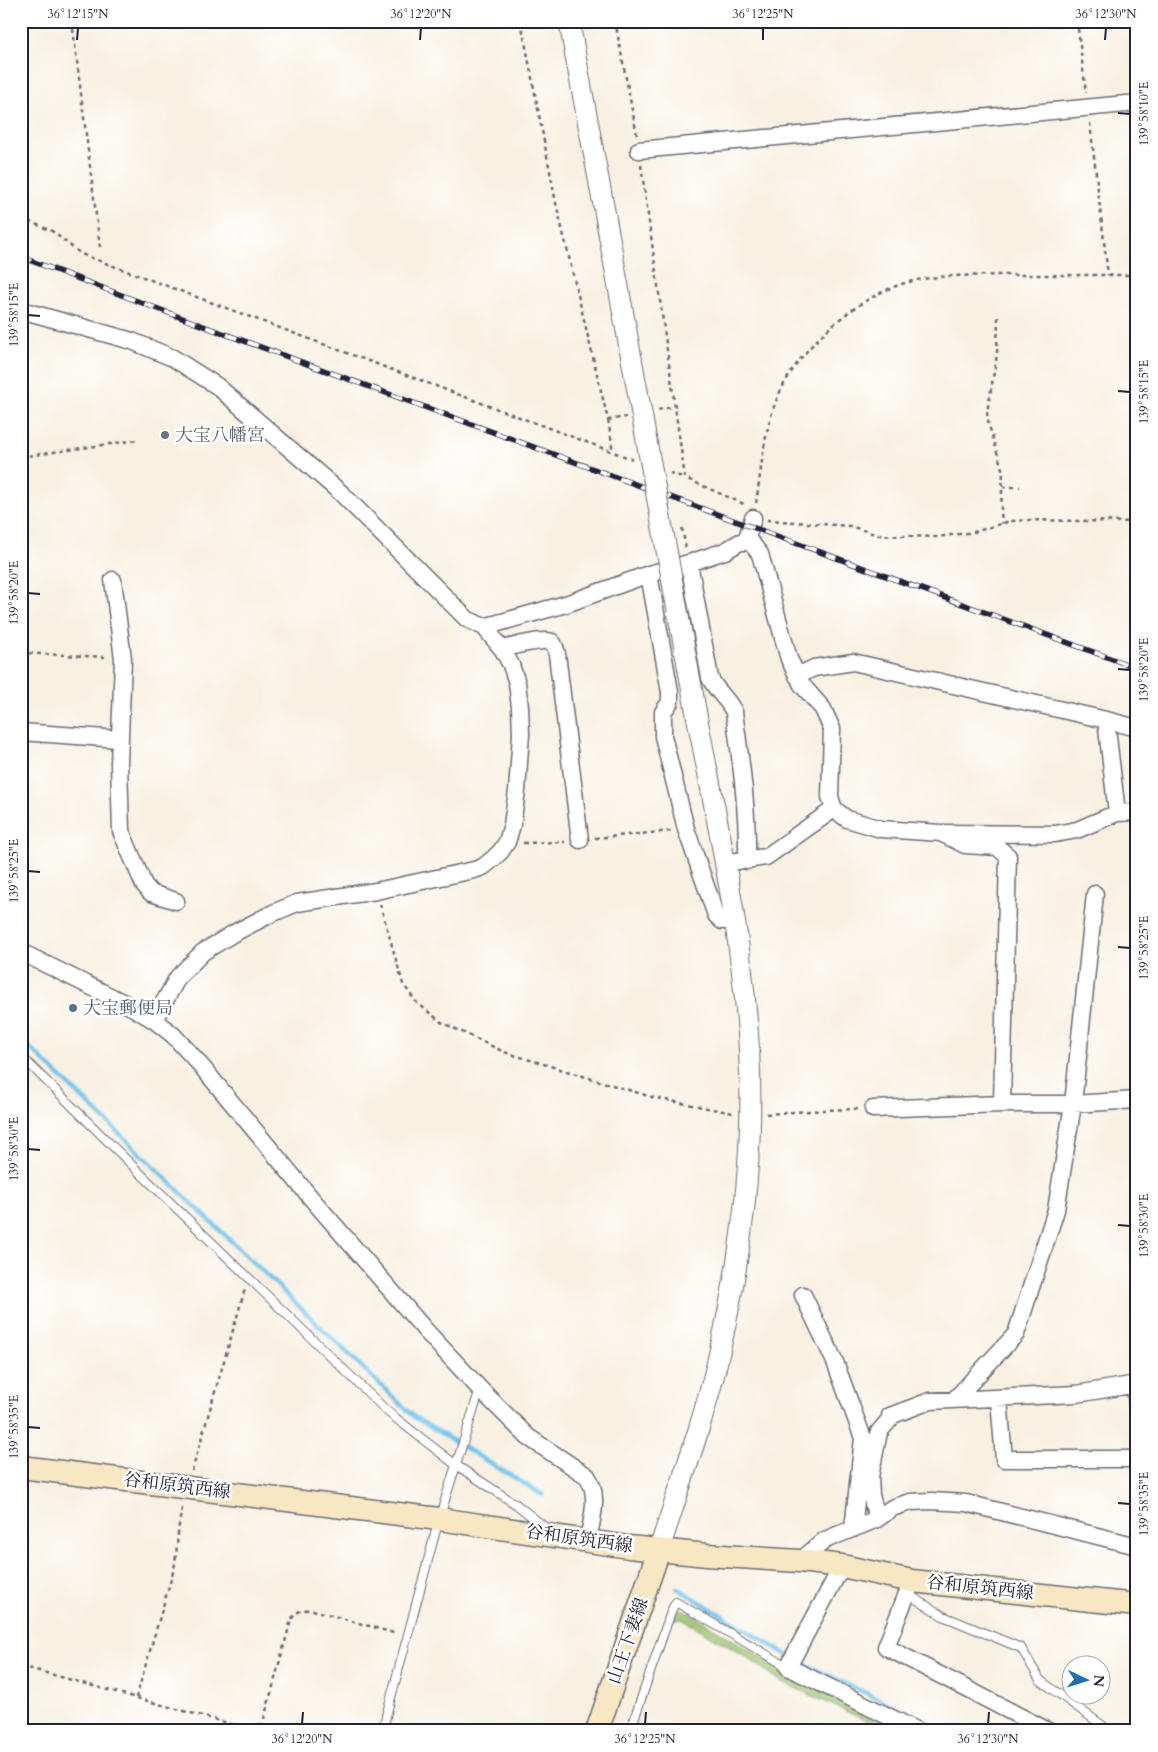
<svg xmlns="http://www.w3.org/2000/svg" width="1158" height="1752" viewBox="0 0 1158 1752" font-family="Cardo,'Noto Serif JP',serif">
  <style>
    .green { fill: #9dc46f; stroke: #607355 }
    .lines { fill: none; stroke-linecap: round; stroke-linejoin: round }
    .stream { stroke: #6fc3eb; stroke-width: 4.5 }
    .service-casing { stroke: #6d6a75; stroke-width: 10 }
    .minor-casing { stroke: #6d6a75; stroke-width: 19 }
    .tertiary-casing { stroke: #6d6a75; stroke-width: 22 }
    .secondary-casing { stroke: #6d6a75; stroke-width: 25 }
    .path { stroke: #6d6a75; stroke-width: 2.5; stroke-dasharray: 4 4; stroke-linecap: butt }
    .service { stroke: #fff; stroke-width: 8 }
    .minor { stroke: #fff; stroke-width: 16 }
    .tertiary { stroke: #fff; stroke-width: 20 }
    .secondary { stroke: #f7e8c3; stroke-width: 22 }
    .rail-casing { stroke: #22223b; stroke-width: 5.5 }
    .rail { stroke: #fff; stroke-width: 4; stroke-dasharray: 11; stroke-linecap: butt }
    .tertiary-bridge-casing { stroke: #6d6a75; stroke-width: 22; stroke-linecap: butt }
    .tertiary-bridge { stroke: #fff; stroke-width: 20 }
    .ticks { fill: none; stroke: #22223b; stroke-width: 2 }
    .worship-dot { fill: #6b7280; stroke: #fff; stroke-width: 2 }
    .service-dot { fill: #5c6f8a; stroke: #fff; stroke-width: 2 }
    .labels { text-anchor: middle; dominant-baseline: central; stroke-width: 5; stroke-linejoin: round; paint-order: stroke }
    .worship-label { font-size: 18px; fill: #5b616d; stroke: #fff; text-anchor: start }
    .service-label { font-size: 18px; fill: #4e5e75; stroke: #fff; text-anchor: start }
    .street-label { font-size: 18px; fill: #22223b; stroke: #fff }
    .neatline { fill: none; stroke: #22223b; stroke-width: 2 }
    .ticks-label { font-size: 12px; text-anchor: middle; fill: #22223b }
  </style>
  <rect width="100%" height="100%" fill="#fff"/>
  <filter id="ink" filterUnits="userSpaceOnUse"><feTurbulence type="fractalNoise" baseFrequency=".02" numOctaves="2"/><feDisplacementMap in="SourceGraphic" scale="10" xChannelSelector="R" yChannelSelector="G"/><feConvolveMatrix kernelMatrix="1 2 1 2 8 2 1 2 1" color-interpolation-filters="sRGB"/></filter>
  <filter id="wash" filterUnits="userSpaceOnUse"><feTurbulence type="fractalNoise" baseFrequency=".0096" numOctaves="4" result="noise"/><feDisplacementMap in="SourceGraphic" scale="20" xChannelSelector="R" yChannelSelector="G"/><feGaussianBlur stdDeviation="1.12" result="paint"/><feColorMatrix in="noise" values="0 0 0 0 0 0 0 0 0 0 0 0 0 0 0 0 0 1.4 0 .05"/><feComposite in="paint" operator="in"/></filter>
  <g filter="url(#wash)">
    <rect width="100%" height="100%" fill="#f8f0e1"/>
    <path class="green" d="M682 1609 787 1672 912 1731H889L782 1682 745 1656 682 1619 674 1620 677 1611Z"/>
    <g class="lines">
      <path class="stream" d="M21 1039 414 1417 543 1495
        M677 1588 789 1656
        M796 1660 946 1731"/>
    </g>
  </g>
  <g filter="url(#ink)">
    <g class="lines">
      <g class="service-casing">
        <path id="service" d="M21 1056 143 1176 389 1413 456 1465 517 1505 546 1528
          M908 1594 943 1616 1021 1648 1040 1680 1110 1731
          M259 1728 261 1731
          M382 1731 439 1519 480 1389
          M630 1731 672 1609 676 1602 788 1667"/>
      </g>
      <g class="minor-casing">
        <path id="minor" d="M639 150 1137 103
          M21 310 132 341 173 358 217 386 341 493 467 619 484 627 503 650 511 665 517 683 520 707 521 734 517 791 512 825 507 842 501 851 494 858 483 867 474 870 376 891 297 903 273 913 234 933 203 952 178 977 154 1020
          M746 542 753 518
          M689 563 710 678C716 691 728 699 734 712 741 762 748 811 747 861
          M649 574 670 692V702L663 712V736L686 829 716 915 722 921H735
          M113 580 123 659 119 763 121 831 144 885 151 893 176 901
          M484 627 566 604 649 574 689 563 725 551 740 542H746L752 544 760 554 789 659 802 685 823 709 832 729 830 797 834 809 847 819 881 829 941 833 965 845 997 847 1008 856 1002 1104
          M503 650C511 646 545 638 552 642 555 645 556 650 557 654L580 840
          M797 676 814 668 853 662 1106 720 1117 813 1077 830 1055 834 945 833
          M1106 720 1137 728
          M21 732 119 739
          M1117 813 1137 812
          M737 861 766 857 834 809
          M21 952 132 1007 154 1020 173 1035 197 1061 311 1198 426 1331 480 1389 528 1437 587 1476C600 1494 592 1519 588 1540
          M873 1109 1002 1104H1073L1137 1100
          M803 1295 835 1362 863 1438 853 1529
          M1135 1384 1137 1406
          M955 1399 1016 1334 1056 1210 1073 1104 1095 894
          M999 1399 1004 1459H1137
          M877 1519 871 1495 870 1477 879 1432 890 1419V1416L930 1401 1076 1394 1137 1384
          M800 1561 825 1540 877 1519 892 1508 910 1502 931 1501 966 1503 1137 1546
          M842 1566 788 1667 918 1731
          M912 1581 886 1647 1048 1731"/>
      </g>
      <g class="tertiary-casing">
        <path id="tertiary" d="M569 21 606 219
          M659 1550C679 1488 702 1426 717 1363 741 1261 755 1154 749 1050 743 938 718 827 697 717"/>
      </g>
      <g class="secondary-casing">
        <path id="secondary" d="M21 1467 439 1519 629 1547 707 1555 800 1561 842 1566 912 1581 1137 1605
          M597 1731 659 1550"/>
      </g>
      <path class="path" d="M72 21 100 247
        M521 21 556 203 608 420 626 417
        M615 21 637 135
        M1077 21 1086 93
        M1090 123 1108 275
        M641 165 685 478 746 505
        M21 218 52 231 81 254 632 459
        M998 317 997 355 987 412 988 422 1003 472 1001 510 1002 524
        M658 410 676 406
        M608 420 612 443V451
        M21 457 137 440
        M670 473 685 478
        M1003 487H1020
        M756 503C762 466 764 426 780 392 802 346 851 302 899 285 930 274 967 276 1000 275 1046 275 1091 275 1137 275
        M767 520 850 526 878 535 937 537 974 532 1010 521 1026 520 1137 522
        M682 528 686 549
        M21 653 107 657
        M595 838 672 831
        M523 843 565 842
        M380 904 403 984 416 1002 441 1022 504 1052 655 1098 733 1113
        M766 1114 824 1110 858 1109
        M192 1471 245 1289
        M21 1666 249 1729
        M136 1698 174 1569C178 1547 177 1526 183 1505
        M264 1719 291 1620C296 1611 302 1609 313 1610L397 1634"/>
      <use href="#service" class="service"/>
      <use href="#minor" class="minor"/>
      <use href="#tertiary" class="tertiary"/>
      <use href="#secondary" class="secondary"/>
      <g class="rail-casing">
        <path id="rail" d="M21 257 206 327 1137 668"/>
      </g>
      <use href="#rail" class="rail"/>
      <g class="tertiary-bridge-casing">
        <path id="tertiary-bridge" d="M606 219 697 717"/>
      </g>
      <use href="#tertiary-bridge" class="tertiary-bridge"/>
    </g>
  </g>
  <path class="ticks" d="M77 40 78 28M420 40 421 28M763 40V28M1105 40 1106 28M1118 113 1130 114M28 315 40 316M1118 391 1130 392M28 593 40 594M1118 669 1130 670M28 871 40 872M1118 947 1130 948M28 1149 40 1150M1118 1225 1130 1226M28 1427 40 1428M1118 1503 1130 1504M302 1724 303 1712M645 1724 646 1712M988 1724 989 1712"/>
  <circle class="worship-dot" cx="165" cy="435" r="5"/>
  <circle class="service-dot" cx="73" cy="1008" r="5"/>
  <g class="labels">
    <g class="worship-label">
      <text x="175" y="435">大宝八幡宮</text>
    </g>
    <g class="service-label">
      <text x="83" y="1008">大宝郵便局</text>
    </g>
    <g class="street-label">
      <text transform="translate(177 1486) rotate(7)">谷和原筑西線</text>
      <text transform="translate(579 1539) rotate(8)">谷和原筑西線</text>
      <text transform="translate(980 1588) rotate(6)">谷和原筑西線</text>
      <text transform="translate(628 1641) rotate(-71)">山王下妻線</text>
    </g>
  </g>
  <rect width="1158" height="1752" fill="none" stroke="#fff" stroke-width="55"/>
  <g transform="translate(1086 1680) rotate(94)"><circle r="24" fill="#ffffff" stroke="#a7a7b1"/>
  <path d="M0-4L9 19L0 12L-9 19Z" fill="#1f6fb2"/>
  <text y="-8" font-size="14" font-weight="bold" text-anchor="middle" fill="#22223b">N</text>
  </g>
  <rect x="28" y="28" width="1102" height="1696" class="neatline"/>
  <g class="ticks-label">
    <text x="78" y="18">36°12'15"N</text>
    <text x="421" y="18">36°12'20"N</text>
    <text x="763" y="18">36°12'25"N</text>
    <text x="1106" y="18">36°12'30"N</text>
    <text transform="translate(1144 114) rotate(-90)" y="4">139°58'10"E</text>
    <text transform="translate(14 315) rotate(-90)" y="4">139°58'15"E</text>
    <text transform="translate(1144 392) rotate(-90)" y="4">139°58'15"E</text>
    <text transform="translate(14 593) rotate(-90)" y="4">139°58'20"E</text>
    <text transform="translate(1144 670) rotate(-90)" y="4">139°58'20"E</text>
    <text transform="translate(14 871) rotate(-90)" y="4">139°58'25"E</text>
    <text transform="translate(1144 948) rotate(-90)" y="4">139°58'25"E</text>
    <text transform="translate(14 1149) rotate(-90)" y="4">139°58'30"E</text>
    <text transform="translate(1144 1226) rotate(-90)" y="4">139°58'30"E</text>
    <text transform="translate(14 1427) rotate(-90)" y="4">139°58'35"E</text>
    <text transform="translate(1144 1504) rotate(-90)" y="4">139°58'35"E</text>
    <text x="302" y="1743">36°12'20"N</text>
    <text x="645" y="1743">36°12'25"N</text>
    <text x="988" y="1743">36°12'30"N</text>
  </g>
</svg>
